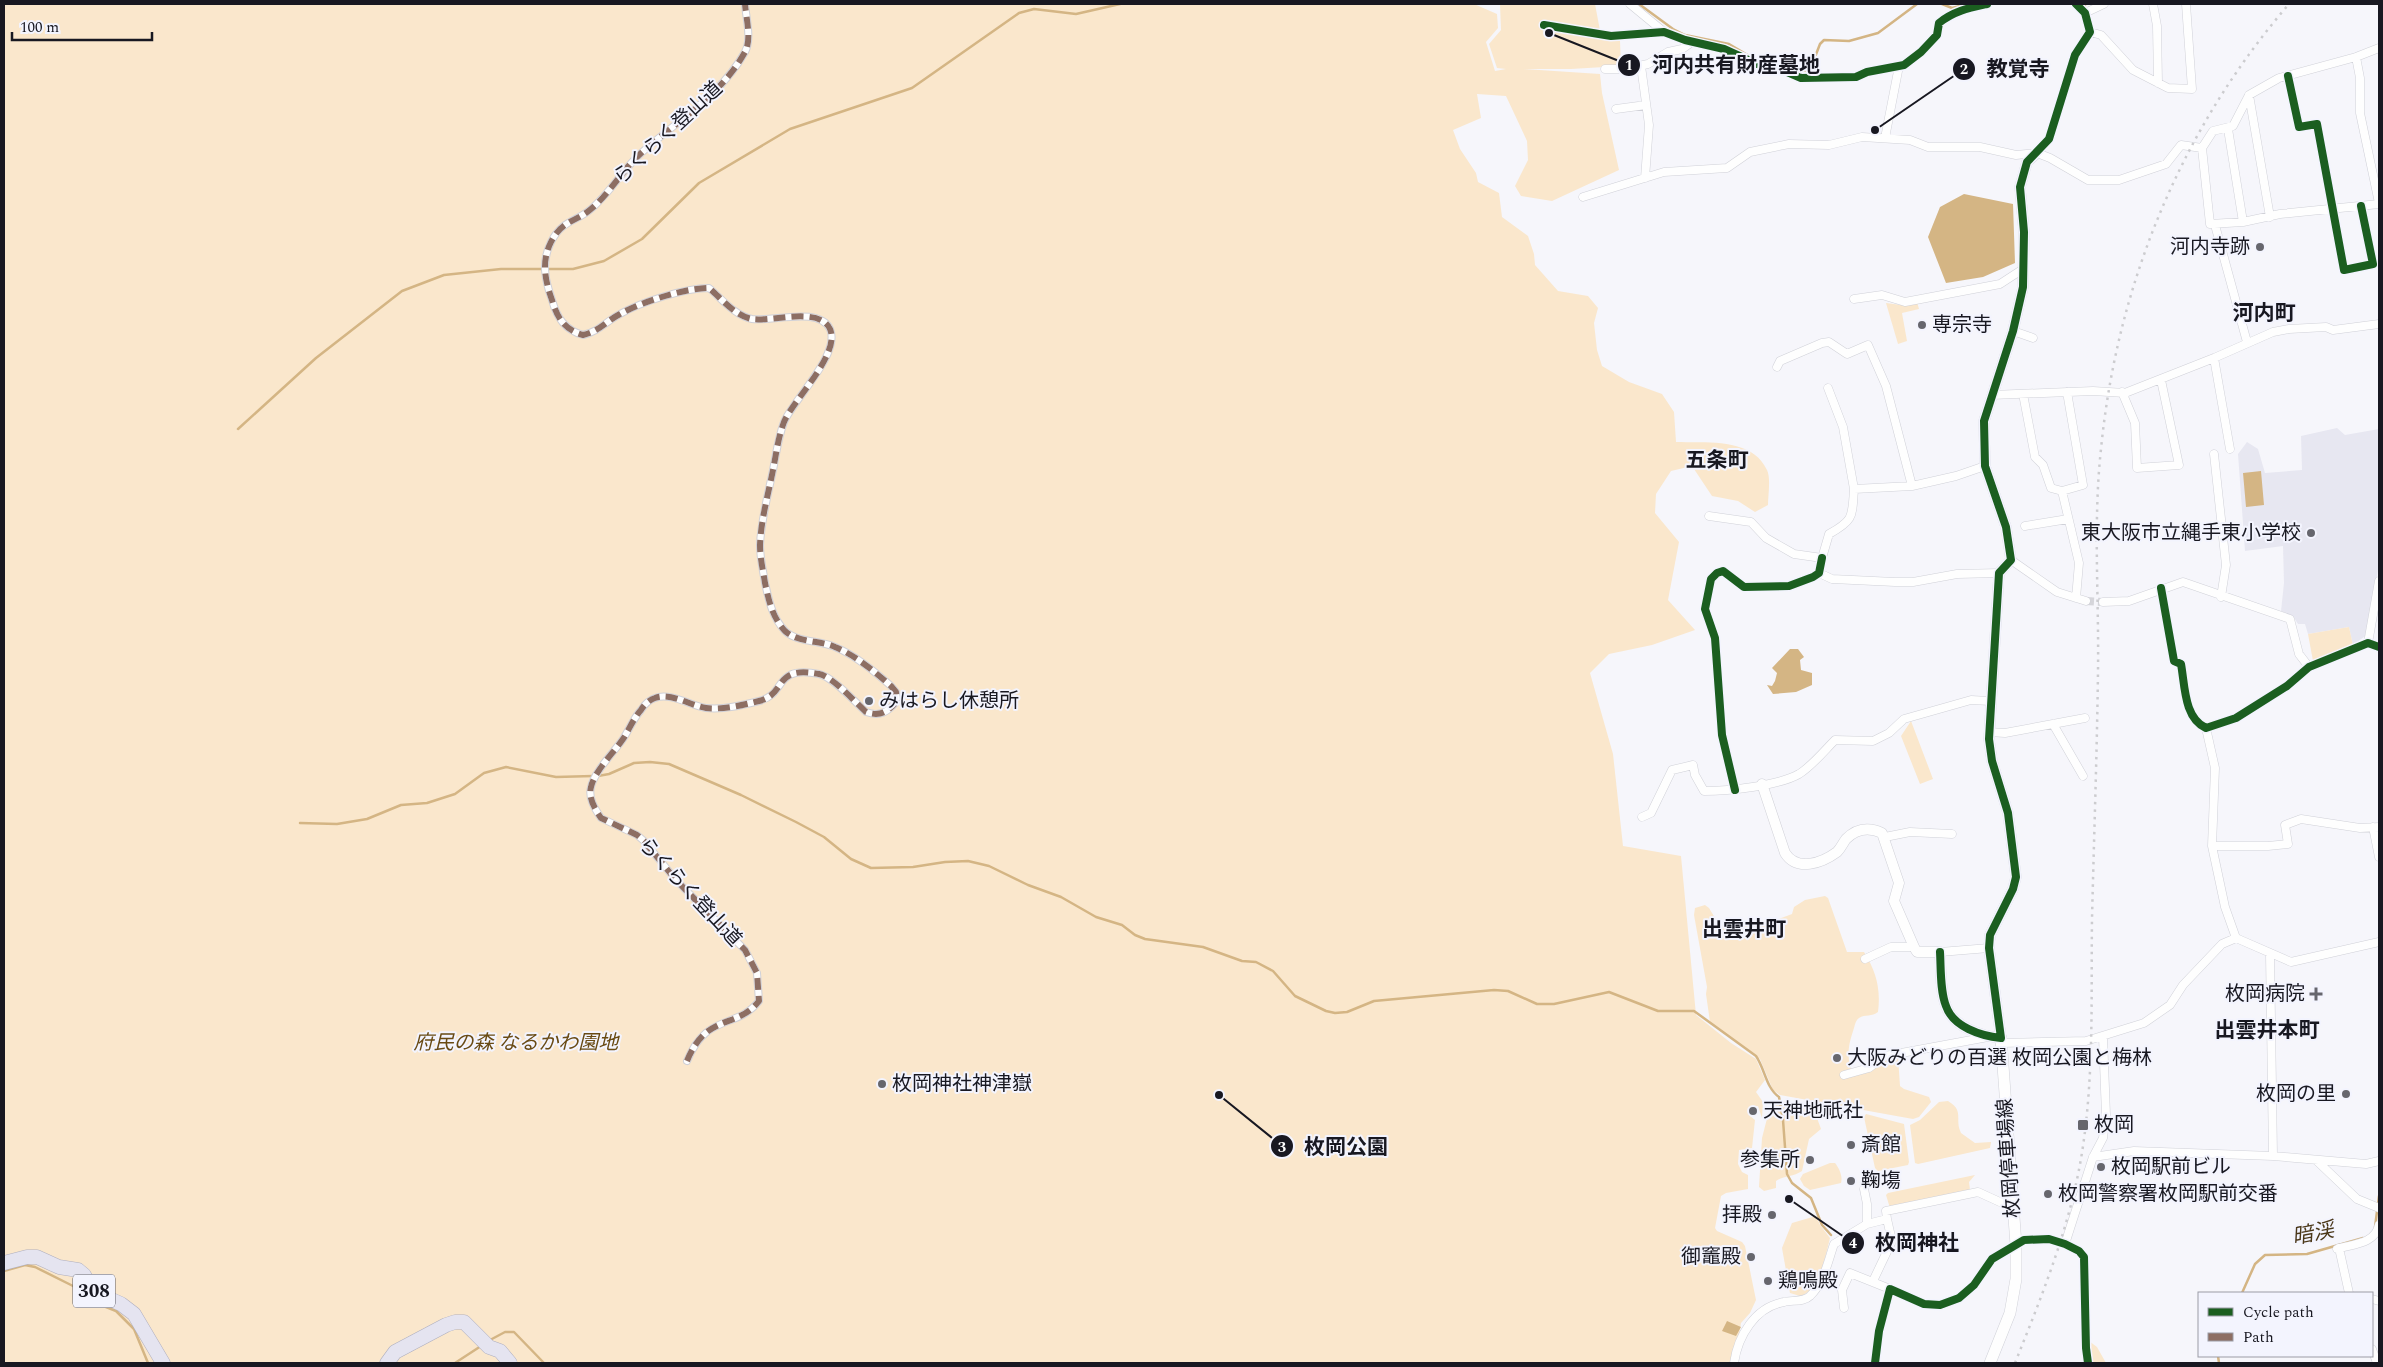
<svg xmlns="http://www.w3.org/2000/svg" width="2383" height="1367" viewBox="0 0 2383 1367" font-family="Spectral,'Noto Sans JP',serif">
  <style>
    .built { fill: #e7e7f1 }
    .green { fill: #fae7cc }
    .water { fill: #d4b584 }
    .lines { fill: none; stroke-linecap: round; stroke-linejoin: round }
    .stream { stroke: #d4b584; stroke-width: 2.5 }
    .minor-tunnel { stroke: #d5d5da; stroke-width: 8; stroke-dasharray: 8 4; stroke-linecap: butt }
    .pedestrian-casing { stroke: #d0d1d8; stroke-width: 8 }
    .minor-casing { stroke: #d0d1d8; stroke-width: 9 }
    .tertiary-casing { stroke: #d0d1d8; stroke-width: 11 }
    .secondary-casing { stroke: #d0d1d8; stroke-width: 12 }
    .trunk-casing { stroke: #aeaebe; stroke-width: 15 }
    .pedestrian { stroke: #fefefe; stroke-width: 6 }
    .minor { stroke: #fefefe; stroke-width: 8 }
    .tertiary { stroke: #fefefe; stroke-width: 10 }
    .secondary { stroke: #fefefe; stroke-width: 11 }
    .trunk { stroke: #e5e4f0; stroke-width: 14 }
    .rail { stroke: #cccccf; stroke-width: 2.5; stroke-dasharray: 2.5 5; stroke-linecap: butt }
    .quiet { stroke: #8d6e63; stroke-width: 6; stroke-dasharray: 12 6; stroke-linecap: butt }
    .cycleway-casing { stroke: #f3f4fe; stroke-width: 11 }
    .cycleway { stroke: #1b5e20; stroke-width: 8 }
    .poi-dot { fill: #66666d; stroke: #f3f4fe; stroke-width: 2 }
    .labels { text-anchor: middle; dominant-baseline: central; stroke-width: 4; stroke-linejoin: round; paint-order: stroke }
    .shield { fill: #f3f4fe; stroke: #5a5a63; stroke-width: 1 }
    .shield-label { font-size: 19px; font-weight: bold; fill: #181821 }
    .street-label { font-size: 20px; fill: #181821; stroke: #f3f4fe }
    .poi-label { font-size: 20px; fill: #181821; stroke: #f3f4fe; text-anchor: start }
    .park-label { font-size: 20px; font-style: italic; fill: #694a13; stroke: #f3f4fe }
    .neighbourhood-label { font-size: 21px; font-weight: bold; fill: #181821; stroke: #f3f4fe }
    .water-label { font-size: 21px; font-style: italic; fill: #4a3718; stroke: #f3f4fe }
    .leader { fill: none; stroke: #181821; stroke-width: 2 }
    .callout-dot { fill: #181821; stroke: #f3f4fe; stroke-width: 2 }
    .mark-label { font-size: 15px; text-anchor: middle; font-weight: bold; fill: #fff }
    .callout-label { font-size: 21px; text-anchor: middle; font-weight: bold; fill: #181821; stroke: #f3f4fe; stroke-width: 4; stroke-linejoin: round; paint-order: stroke }
  </style>
  <rect width="100%" height="100%" fill="#f6f6fb"/>
  <path class="built" d="M2337 428 2345 435 2379 429V563L2368 634 2353 645 2349 627 2308 634 2305 624H2298L2293 616 2281 611 2284 583 2283 546 2245 551 2238 454 2247 442 2258 449 2265 473 2302 470 2301 436Z"/>
  <path class="green" d="M4 4H1474L1497 14 1498 28 1486 42 1495 71 1506 69 1497 68 1489 44 1501 30 1500 4H1595L1601 36 1620 41 1621 66 1571 69H1524L1600 74 1602 93 1619 170 1552 201 1521 196 1515 186 1528 160 1527 141 1506 96 1477 94 1481 118 1453 130 1460 149 1476 173 1478 182 1499 193 1502 217 1528 236 1534 254 1535 265 1558 291 1588 296 1598 308 1594 323 1597 350 1602 366 1629 382 1662 394 1674 412 1676 442C1706 443 1752 437 1767 470 1771 478 1768 495 1768 505L1755 512 1738 501 1712 496 1692 466 1671 471 1656 494 1655 513 1679 542 1668 600 1695 630 1652 645 1609 654 1590 673 1613 754 1623 846 1681 856 1696 1015 1731 1043 1756 1059 1765 1080 1756 1092 1763 1102 1762 1118 1758 1106 1749 1108 1750 1116 1755 1120 1752 1148 1739 1150 1738 1164 1742 1172 1748 1175V1189L1726 1193 1721 1196 1715 1228 1717 1231 1742 1242 1745 1246 1756 1300 1750 1313 1741 1323 1734 1363H4Z
    M1917 302 1919 309 1902 313 1907 341 1898 344 1886 303 1901 305Z
    M2349 627 2353 645 2313 661 2308 634Z
    M1911 721 1933 779 1920 784 1901 736Z
    M1825 896 1828 898 1847 952H1864C1876 971 1881 989 1878 1012 1872 1017 1865 1014 1859 1018 1856 1020 1855 1024 1854 1028 1848 1046 1846 1057 1853 1075L1887 1058 1898 1057 1900 1086 1904 1089 1929 1097 1931 1102 1919 1117 1913 1119 1780 1095 1773 1090 1760 1059 1710 1022 1706 994 1707 987 1694 915 1695 908 1705 905 1709 908 1718 923 1727 926 1755 920 1765 924 1792 914 1794 907 1805 900Z
    M1775 1100 1813 1107 1821 1129 1809 1139 1802 1171C1793 1177 1783 1176 1776 1181V1188L1764 1191 1759 1187 1762 1138 1771 1103Z
    M1948 1101C1965 1111 1954 1119 1961 1133L1975 1143 1991 1142 1990 1148 1918 1164 1915 1163 1910 1125 1920 1120 1939 1102Z
    M1866 1114 1904 1124 1909 1162 1908 1165 1878 1171 1875 1168 1864 1117Z
    M1830 1163H1835C1839 1168 1843 1176 1841 1183L1810 1190 1804 1186 1800 1179 1803 1174Z
    M1975 1175 1969 1182 1970 1190 1890 1208 1886 1195 1888 1193Z
    M1816 1216 1820 1225 1830 1238C1826 1254 1819 1292 1800 1296L1790 1293 1782 1248 1792 1223Z
    M2089 1341 2097 1347 2106 1363H2091Z"/>
  <path class="water" d="M1964 194 2013 204 2015 263 1983 277 1946 283 1928 237 1940 207Z
    M2261 471 2264 505 2246 507 2243 473Z
    M1790 649H1798L1804 657 1800 660 1801 670 1812 673V685L1796 692 1773 694 1767 685 1772 686 1775 681 1777 673 1772 668Z
    M1727 1321 1741 1327 1736 1336 1722 1331Z"/>
  <g class="lines">
    <path class="stream" d="M1639 4 1673 29 1685 35 1729 44 1756 60 1773 61 1782 66
      M1942 4 1952 8 1968 4
      M2083 4 2085 6
      M1789 69 1800 71 1810 70 1820 44 1824 40 1849 41 1878 33 1917 4
      M238 429 316 358 402 291 444 275 501 269H573L604 261 642 239 699 183 790 129 912 88 1019 13 1034 9 1076 14 1120 4
      M598 776 609 774 634 763 650 762 669 764 741 795 796 822 824 837 851 859 871 868 913 867 945 862 968 861 989 866 1028 885 1061 897 1096 917 1122 925 1135 935 1145 939 1203 947 1242 961 1256 962 1273 971 1295 996 1326 1011 1335 1013 1347 1012 1374 1001 1494 990 1508 991 1537 1004H1554L1609 992 1658 1011H1694L1756 1056C1765 1069 1766 1088 1779 1097L1783 1120 1787 1174 1792 1183 1811 1198 1822 1225 1831 1235
      M300 823 337 824 367 819 401 805 427 803 455 794 484 773 506 767 556 777 593 776
      M2375 1227 2379 1196
      M4 1271 25 1265 35 1267 75 1287 96 1303 116 1311 134 1329 148 1363
      M2242 1293 2255 1264 2265 1255 2307 1254 2363 1238
      M490 1340 505 1332H514L544 1363
      M2218 1356 2219 1363
      M455 1363 481 1346"/>
    <path class="minor-tunnel" d="M2086 601 2103 602"/>
    <g class="pedestrian-casing">
      <path id="pedestrian" d="M687 1061C707 1012 736 1030 759 1001L757 973 745 950 676 880 644 841 637 835 601 818C595 809 588 798 591 787 594 772 614 752 623 739 629 730 633 719 641 710 644 705 649 700 655 698 671 692 691 706 706 708 723 710 743 705 759 701 788 694 772 665 819 674 833 677 855 702 866 712 880 717 888 712 897 701L896 692 891 686C875 672 855 655 835 647 820 640 798 643 785 631 772 617 769 601 765 583 763 570 760 558 760 545 761 520 768 495 773 470 776 455 778 438 784 422 793 400 841 354 830 329 819 306 773 322 752 319 735 316 721 298 709 288 685 288 641 302 620 314 605 322 600 331 583 335 565 330 557 318 552 300 545 280 541 262 551 242 562 220 576 222 591 209 609 194 622 171 639 155 676 121 720 97 745 52 752 39 746 18 745 4"/>
    </g>
    <g class="minor-casing">
      <path id="minor" d="M1630 4 1664 32
        M2153 4 2157 26 2158 83
        M2085 13 2104 4
        M1544 25 1611 36 1664 32 1685 40 1724 49 1757 64 1771 65 1801 78 1856 77 1867 72 1904 65 1921 52 1937 35 1939 23C1954 11 1969 8 1987 4
        M2090 32 2101 35 2133 70 2168 88 2192 89 2186 4
        M2356 57 2360 78V113L2379 203
        M1641 66 1649 125 1645 178
        M1605 69H1625L1648 64 1668 52 1682 49 1692 42
        M2288 76 2299 127 2317 124 2344 270 2373 264 2361 206
        M2249 95 2270 217
        M1616 109 1646 105
        M2228 129 2243 222
        M1885 138 1899 66
        M2202 148 2210 224 2243 222 2280 214 2379 204
        M2037 153 2049 139 2075 55 2090 32 2085 13 2076 4
        M1583 197 1664 172 1727 168 1750 152 1789 144 1829 145 1862 137 1910 140 1928 147H1980L2016 155 2037 153 2050 158 2088 180H2119L2166 164 2181 145 2202 148 2213 131 2233 126 2249 95 2279 78 2356 57 2379 48
        M2215 225 2247 342
        M1854 299 1882 295 1905 302 2000 284 2023 269
        M2013 331 2033 338
        M2214 358 2230 449
        M1777 367 1780 361 1822 343 1829 342 1847 354 1868 345 1886 386 1912 486
        M1828 388 1843 427 1854 489
        M2067 392 2083 485 2062 491 2079 563 2076 598
        M2122 392 2135 423 2137 468 2179 465 2161 380
        M2023 394 2035 457 2043 465 2051 488 2062 491
        M1992 395 2093 391 2125 393 2214 358 2273 332 2289 329 2326 327 2333 330 2379 324
        M2214 454 2226 565 2221 597
        M1709 516 1751 522 1766 538 1794 554 1822 558 1829 534C1854 520 1852 517 1854 489L1912 486 1956 476 1985 466
        M2025 526 2068 519
        M2011 560 2057 592 2086 601
        M1819 573 1832 579 1895 582H1913L1957 574 1999 573
        M2161 588 2174 661 2181 664C2185 686 2184 718 2206 728L2236 718 2287 686 2309 667 2368 643 2379 647
        M2103 602 2129 601 2183 582 2290 619 2299 654 2309 667
        M2368 643 2379 581
        M2053 724 2083 776
        M2206 728 2215 768 2212 846 2225 907 2236 938 2291 962 2379 942
        M1989 732 2005 733 2085 718
        M1735 790 1722 735 1715 638 1705 609 1711 579 1717 573 1723 571 1744 587 1789 586 1813 577 1819 573 1822 558
        M1642 817 1651 813 1672 770 1693 765 1695 775 1704 791C1728 791 1778 786 1799 774 1812 766 1824 751 1835 740L1873 741 1889 733 1904 719 1971 700 1990 701
        M2373 827 2379 857
        M1885 837 1910 832 1952 834
        M2212 846H2268L2288 844 2285 825 2301 819 2360 828 2379 827
        M1940 952 1989 948
        M2270 954 2273 1156
        M1865 959 1891 947H1914
        M2001 1043 2086 1041 2144 1023 2170 1005 2183 985 2222 944 2236 938
        M1844 1075 1869 1068 1885 1056 1988 1037
        M2093 1157 2134 1151 2273 1156 2366 1164 2379 1161
        M2317 1161 2357 1199 2379 1208
        M1864 1189 1867 1204V1224
        M2065 1244 2093 1157 2103 1138 2106 1115 2103 1037
        M2339 1248 2349 1293
        M2337 1249C2353 1244 2375 1244 2379 1225
        M1873 1281 1892 1241 1887 1219
        M2372 1299 2379 1301
        M1844 1308 1842 1290 1850 1273 1890 1289
        M2372 1349 2377 1363
        M1734 1363C1738 1336 1755 1307 1784 1302 1792 1300 1804 1302 1810 1296 1824 1283 1828 1261 1834 1244L1867 1224 1887 1219 1886 1211 1978 1192 2013 1208
        M1875 1363 1879 1331 1890 1289 1924 1304 1940 1305 1959 1298 1974 1285 1992 1259 2024 1240 2049 1239 2065 1244 2079 1251 2084 1257 2086 1348 2088 1363"/>
    </g>
    <g class="tertiary-casing">
      <path id="tertiary" d="M1762 784 1785 853C1797 872 1822 863 1837 852 1841 848 1843 843 1846 839 1857 828 1869 827 1882 833L1899 883 1894 901 1914 947 1917 952H1940C1941 969 1940 991 1946 1006 1953 1027 1981 1036 2001 1038L1989 948 1990 935 2013 889 2016 877 2008 813 1992 761 1989 739 1999 573 2011 560 2006 527 1985 466 1984 421 2013 331 2023 287 2024 232 2020 187 2027 162 2037 153"/>
    </g>
    <g class="secondary-casing">
      <path id="secondary" d="M1990 1363 2010 1313 2016 1279V1245L2001 1038"/>
    </g>
    <g class="trunk-casing">
      <path id="trunk" d="M4 1263 27 1257H37L59 1267 78 1270 84 1275 94 1292 121 1304 134 1314 163 1363
        M387 1363 395 1352 446 1325 455 1322H464L489 1347 500 1351 510 1363"/>
    </g>
    <use href="#pedestrian" class="pedestrian"/>
    <use href="#minor" class="minor"/>
    <use href="#tertiary" class="tertiary"/>
    <use href="#secondary" class="secondary"/>
    <use href="#trunk" class="trunk"/>
    <path class="rail" d="M2015 1363C2043 1293 2072 1222 2083 1146 2094 1071 2091 995 2092 919 2094 836 2097 753 2098 670 2099 596 2093 522 2101 449 2117 285 2181 129 2289 4"/>
    <path class="quiet" d="M687 1061C707 1012 736 1030 759 1001L757 973 745 950 676 880 644 841 637 835 601 818C595 809 588 798 591 787 594 772 614 752 623 739 629 730 633 719 641 710 644 705 649 700 655 698 671 692 691 706 706 708 723 710 743 705 759 701 788 694 772 665 819 674 833 677 855 702 866 712 880 717 888 712 897 701L896 692 891 686C875 672 855 655 835 647 820 640 798 643 785 631 772 617 769 601 765 583 763 570 760 558 760 545 761 520 768 495 773 470 776 455 778 438 784 422 793 400 841 354 830 329 819 306 773 322 752 319 735 316 721 298 709 288 685 288 641 302 620 314 605 322 600 331 583 335 565 330 557 318 552 300 545 280 541 262 551 242 562 220 576 222 591 209 609 194 622 171 639 155 676 121 720 97 745 52 752 39 746 18 745 4"/>
    <g class="cycleway-casing">
      <path id="cycleway" d="M1544 25 1611 36 1664 32 1685 40 1724 49 1757 64 1771 65 1801 78 1856 77 1867 72 1904 65 1921 52 1937 35 1939 23C1954 11 1969 8 1987 4
        M2288 76 2299 127 2317 124 2344 270 2373 264 2361 206
        M2161 588 2174 661 2181 664C2185 686 2184 718 2206 728L2236 718 2287 686 2309 667 2368 643 2379 647
        M1735 790 1722 735 1715 638 1705 609 1711 579 1717 573 1723 571 1744 587 1789 586 1813 577 1819 573 1822 558
        M1940 952C1941 969 1940 991 1946 1006 1953 1027 1981 1036 2001 1038L1989 948 1990 935 2013 889 2016 877 2008 813 1992 761 1989 739 1999 573 2011 560 2006 527 1985 466 1984 421 2013 331 2023 287 2024 232 2020 187 2027 162 2049 139 2075 55 2090 32 2085 13 2076 4
        M1875 1363 1879 1331 1890 1289 1924 1304 1940 1305 1959 1298 1974 1285 1992 1259 2024 1240 2049 1239 2065 1244 2079 1251 2084 1257 2086 1348 2088 1363"/>
    </g>
    <use href="#cycleway" class="cycleway"/>
  </g>
  <g class="poi-dot">
    <circle cx="2260" cy="247" r="5"/>
    <circle cx="1922" cy="325" r="5"/>
    <circle cx="2311" cy="533" r="5"/>
    <circle cx="869" cy="701" r="5"/>
    <path d="M2313.5 986.5h5v5h5v5h-5v5h-5v-5h-5v-5h5z"/>
    <circle cx="1837" cy="1058" r="5"/>
    <circle cx="882" cy="1084" r="5"/>
    <circle cx="2346" cy="1094" r="5"/>
    <circle cx="1753" cy="1111" r="5"/>
    <rect x="2077" y="1119" width="12" height="12" rx="2.5"/>
    <circle cx="1851" cy="1145" r="5"/>
    <circle cx="1810" cy="1160" r="5"/>
    <circle cx="2101" cy="1167" r="5"/>
    <circle cx="1851" cy="1181" r="5"/>
    <circle cx="2048" cy="1194" r="5"/>
    <circle cx="1772" cy="1215" r="5"/>
    <circle cx="1751" cy="1257" r="5"/>
    <circle cx="1768" cy="1281" r="5"/>
  </g>
  <g class="labels">
    <rect class="shield" x="73" y="1274.5" width="42" height="33" rx="4"/>
    <g class="shield-label">
      <text x="94" y="1291">308</text>
    </g>
    <g class="street-label">
      <text transform="translate(668 133) rotate(-43)">らくらく登山道</text>
      <text transform="translate(690 892) rotate(47)">らくらく登山道</text>
      <text transform="translate(2009 1158) rotate(-94)">枚岡停車場線</text>
    </g>
    <g class="poi-label">
      <text x="2250" y="247" text-anchor="end">河内寺跡</text>
      <text x="1932" y="325">専宗寺</text>
      <text x="2301" y="533" text-anchor="end">東大阪市立縄手東小学校</text>
      <text x="879" y="701">みはらし休憩所</text>
      <text x="2305" y="994" text-anchor="end">枚岡病院</text>
      <text x="1847" y="1058">大阪みどりの百選 枚岡公園と梅林</text>
      <text x="892" y="1084">枚岡神社神津嶽</text>
      <text x="2336" y="1094" text-anchor="end">枚岡の里</text>
      <text x="1763" y="1111">天神地祇社</text>
      <text x="2094" y="1125">枚岡</text>
      <text x="1861" y="1145">斎館</text>
      <text x="1800" y="1160" text-anchor="end">参集所</text>
      <text x="2111" y="1167">枚岡駅前ビル</text>
      <text x="1861" y="1181">鞠塲</text>
      <text x="2058" y="1194">枚岡警察署枚岡駅前交番</text>
      <text x="1762" y="1215" text-anchor="end">拝殿</text>
      <text x="1741" y="1257" text-anchor="end">御竈殿</text>
      <text x="1778" y="1281">鶏鳴殿</text>
    </g>
    <g class="park-label">
      <text x="516" y="1043">府民の森 なるかわ園地</text>
    </g>
    <g class="neighbourhood-label">
      <text x="2264" y="314">河内町</text>
      <text x="1717" y="461">五条町</text>
      <text x="1744" y="930">出雲井町</text>
      <text x="2267" y="1031">出雲井本町</text>
    </g>
    <g class="water-label">
      <text transform="translate(2313 1234) rotate(-11)">暗渓</text>
    </g>
  </g>
  <path class="leader" d="M1549 33L1629 65M1875 130L1964 69M1219 1095L1282 1146M1789 1199L1853 1243"/>
  <g class="callout-dot">
    <circle cx="1549" cy="33" r="5"/>
    <circle cx="1875" cy="130" r="5"/>
    <circle cx="1219" cy="1095" r="5"/>
    <circle cx="1789" cy="1199" r="5"/>
    <circle cx="1629" cy="65" r="12"/>
    <circle cx="1964" cy="69" r="12"/>
    <circle cx="1282" cy="1146" r="12"/>
    <circle cx="1853" cy="1243" r="12"/>
  </g>
  <g class="mark-label">
    <text x="1629" y="70">1</text>
    <text x="1964" y="74">2</text>
    <text x="1282" y="1152">3</text>
    <text x="1853" y="1248">4</text>
  </g>
  <g class="callout-label">
    <text x="1736" y="72">河内共有財産墓地</text>
    <text x="2018" y="76">教覚寺</text>
    <text x="1346" y="1154">枚岡公園</text>
    <text x="1917" y="1250">枚岡神社</text>
  </g>
  <rect width="2383" height="1367" fill="none" stroke="#181821" stroke-width="10"/>
  <rect x="2198" y="1292" width="175" height="65" fill="#f3f4fe" stroke="#9b9ca6"/>
  <rect x="2208" y="1308" width="25" height="8" fill="#1b5e20" stroke="#9b9ca6"/>
  <text x="2243" y="1317" font-size="15" fill="#181821">Cycle path</text>
  <rect x="2208" y="1333" width="25" height="8" fill="#8d6e63" stroke="#9b9ca6"/>
  <text x="2243" y="1342" font-size="15" fill="#181821">Path</text>
  <path d="M12 32v8h140v-8" fill="none" stroke="#181821" stroke-width="2.5"/>
  <text x="20" y="32" font-size="15" fill="#181821" stroke="#f3f4fe" stroke-width="4" paint-order="stroke">100 m</text>
</svg>
